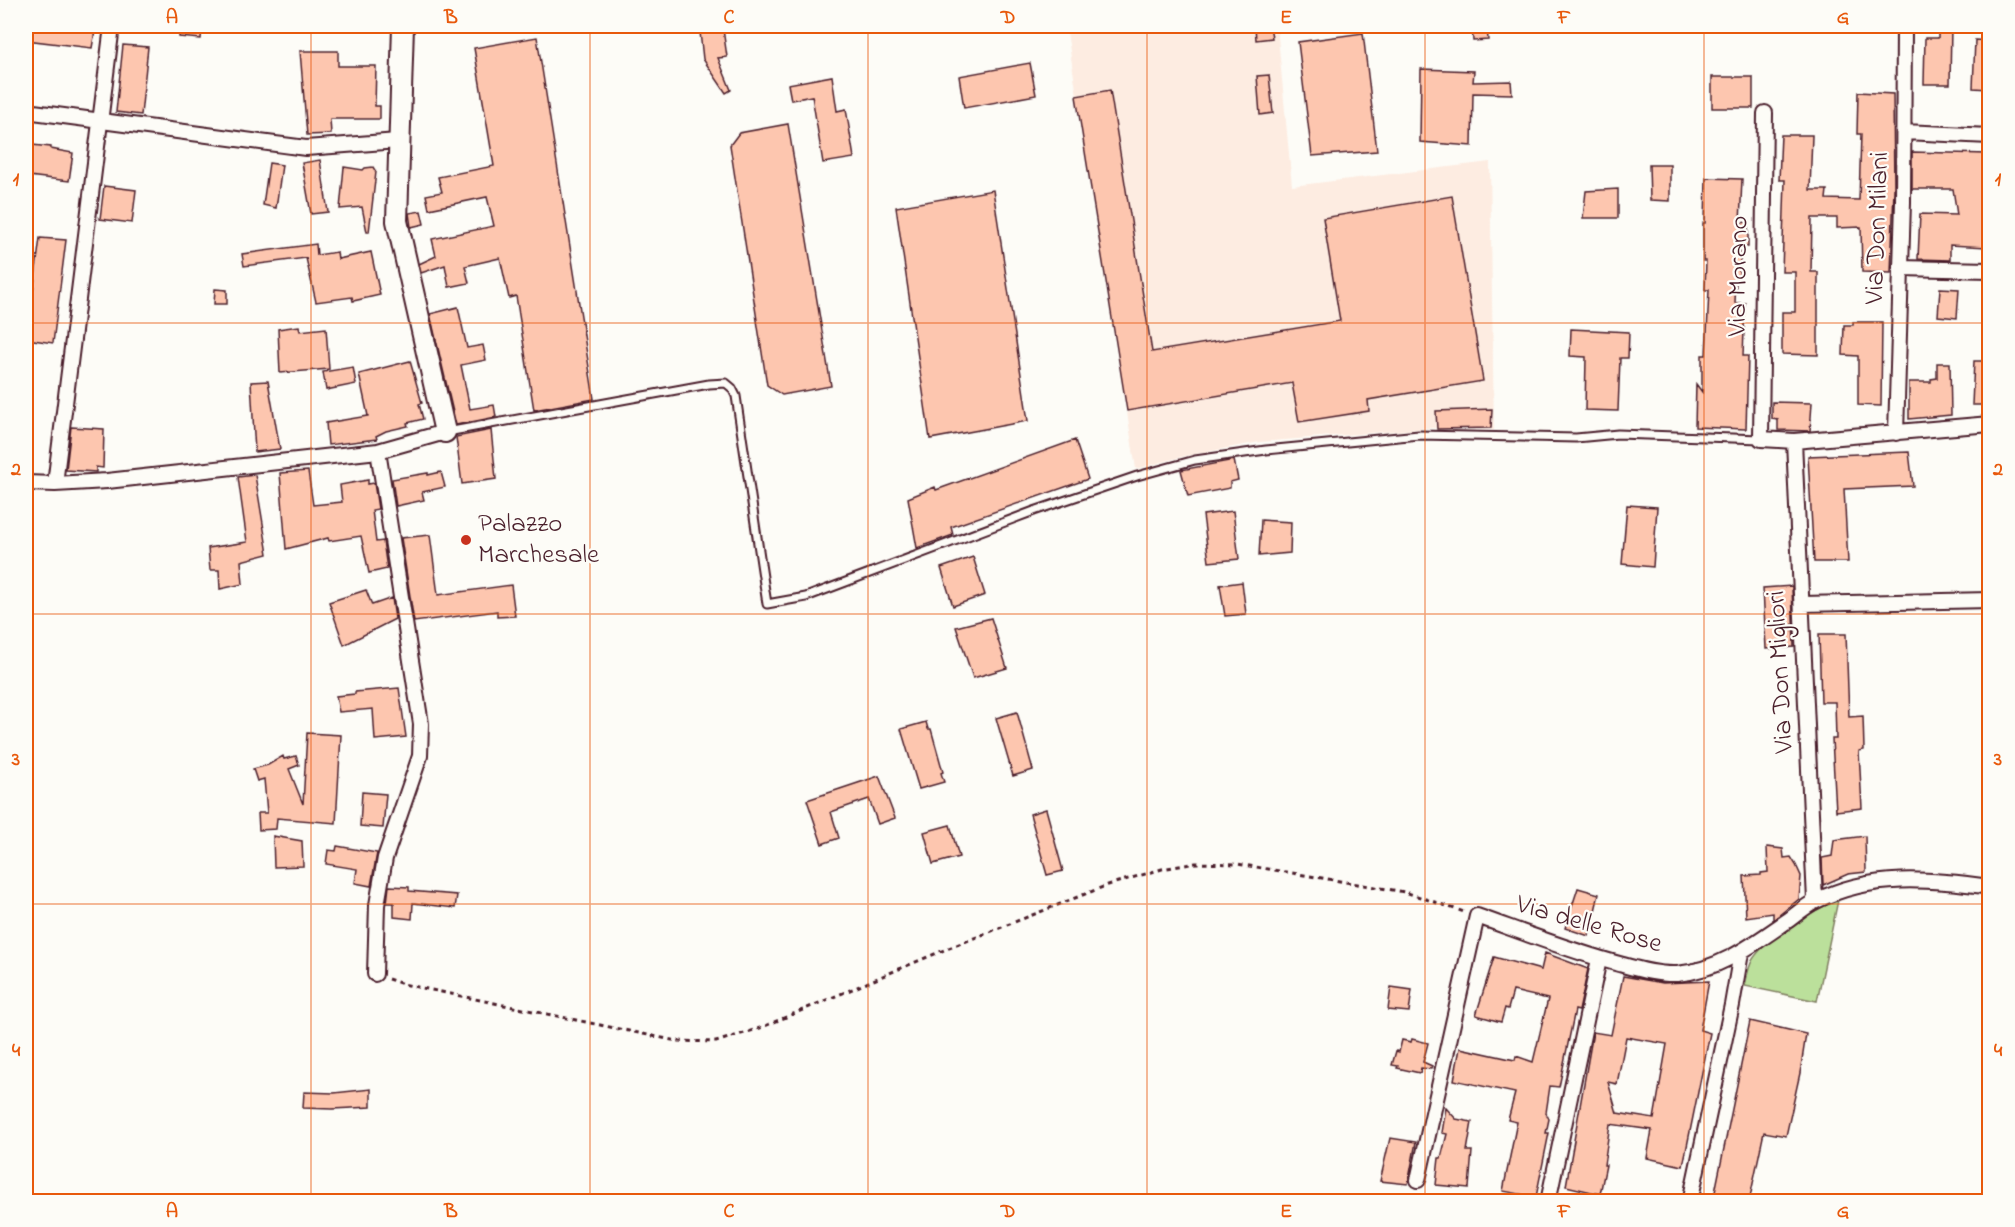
<svg xmlns="http://www.w3.org/2000/svg" width="2015" height="1227" viewBox="0 0 2015 1227" font-family="'Indie Flower',sans-serif">
  <style>
    .built { fill: #fdece1 }
    .green { fill: #bbe09b; stroke: #828063; stroke-width: 1.5 }
    .building { fill: #fdc6af; stroke: #4a1f2b; stroke-width: 1.5; fill-rule: evenodd }
    .lines { fill: none; stroke-linecap: round; stroke-linejoin: round }
    .lane-casing { stroke: #4a1f2b; stroke-width: 11 }
    .street-casing { stroke: #4a1f2b; stroke-width: 18 }
    .secondary-casing { stroke: #4a1f2b; stroke-width: 24 }
    .path { stroke: #4a1f2b; stroke-width: 3; stroke-dasharray: 4.5 4.5; stroke-linecap: butt }
    .lane { stroke: #fdfcf7; stroke-width: 7 }
    .street { stroke: #fdfcf7; stroke-width: 14 }
    .secondary { stroke: #fdfcf7; stroke-width: 20 }
    .grid { fill: none; stroke: #e8590c; stroke-width: 1.5; stroke-opacity: 0.55 }
    .poi-dot { fill: #c8321e; stroke: #fdfcf7; stroke-width: 2 }
    .labels { text-anchor: middle; dominant-baseline: central; stroke-width: 4.5; stroke-linejoin: round; paint-order: stroke }
    .street-label { font-size: 27px; fill: #4a1f2b; stroke: #fdfcf7 }
    .poi-label { font-size: 27px; fill: #4a1f2b; stroke: #fdfcf7; text-anchor: start }
    .neatline { fill: none; stroke: #e8590c; stroke-width: 2 }
    .grid-label { font-size: 20px; text-anchor: middle; font-weight: bold; fill: #e8590c }
  </style>
  <rect width="100%" height="100%" fill="#fdfcf7"/>
  <filter id="ink" filterUnits="userSpaceOnUse"><feTurbulence type="fractalNoise" baseFrequency=".0167" numOctaves="2"/><feDisplacementMap in="SourceGraphic" scale="12" xChannelSelector="R" yChannelSelector="G"/><feConvolveMatrix kernelMatrix="1 2 1 2 8 2 1 2 1" color-interpolation-filters="sRGB"/></filter>
  <g filter="url(#ink)">
    <path class="built" d="M1066 26H1277L1292 186 1490 162 1494 430 1431 428 1260 442 1185 456 1136 469Z"/>
    <path class="green" d="M1838 900 1817 1001 1745 986C1747 977 1748 967 1753 959 1768 937 1813 910 1838 900Z"/>
    <path class="building" d="M26 26H48L95 31 92 48 26 40Z
      M179 26H202L201 39 179 37Z
      M1255 26H1270L1272 38 1256 40Z
      M1472 26H1487L1488 40 1473 41Z
      M1938 26H1951L1950 84H1924L1925 38H1938Z
      M723 29 727 57 718 58 731 90 726 93 703 59 700 32Z
      M1363 33 1377 151 1312 156 1298 42Z
      M537 37 594 399 534 410 516 296 509 298 500 258 465 266 469 283 449 287 445 265 421 273 419 264 436 256 432 239 494 226 487 197 429 209 426 195 442 192 438 177 494 166 474 48Z
      M1975 40 1989 41V89L1973 88Z
      M123 45 148 47 141 115 116 112Z
      M300 51H338V66H376L375 106H380V119H330L331 134 307 135Z
      M1030 63 1036 95 964 108 959 76Z
      M1421 69 1474 71 1473 82 1511 81 1512 94 1473 93 1472 146 1420 142Z
      M1269 75 1273 113 1260 115 1257 76Z
      M832 76 837 111 846 109 854 158 823 163 812 96 791 100 788 84Z
      M1712 77H1753V108H1712Z
      M1110 90 1152 352 1340 321 1323 218 1452 196 1483 381 1368 400 1369 411 1299 422 1292 383 1127 411 1076 96Z
      M1858 92 1893 94 1894 189 1891 273 1862 272 1861 227 1837 228V218H1812L1811 272H1818V355L1782 354V312H1795V272H1782L1785 180H1779L1781 135H1812L1810 190H1827L1826 199 1859 200 1861 134H1857Z
      M788 124 831 386 782 395 767 385 730 145 739 133Z
      M32 145 51 147V149L73 153 69 181 29 176Z
      M1912 152 1987 154 1986 191H1989V206L1987 247 1950 245V260L1918 259 1920 214 1957 215 1953 189H1912Z
      M320 160 328 212 311 214 302 163Z
      M269 163 282 165 276 208 263 205Z
      M1649 165H1670V201L1650 200Z
      M344 167 363 170 365 168 373 167 376 172 369 232H367L362 207 340 209Z
      M1706 178 1742 179 1740 223 1748 222V247H1741L1739 278 1736 277 1735 303H1745L1743 356H1748L1746 429 1695 427 1696 384 1702 392V355H1706L1709 290H1705L1706 261H1703V223H1705Z
      M104 186 136 190 132 223 100 219Z
      M1618 189V218H1583L1586 191Z
      M993 190 1028 421 930 439 896 207Z
      M421 211 424 224 411 227 409 213Z
      M40 238 66 240 53 343 27 339Z
      M316 244 317 255 337 252 338 259 371 252 380 295 353 301 352 297 316 302 306 258 244 266 242 254Z
      M1940 288 1959 289 1957 318 1938 316Z
      M215 289 227 290V304H214Z
      M458 307 467 348 483 345 486 360 461 365 470 409 494 405 496 417 456 425 430 314Z
      M1853 322H1882L1881 406 1858 405V356L1843 355 1844 325H1853Z
      M299 326 300 331 326 328 329 369 280 373 278 329Z
      M1571 329 1629 332 1628 358H1620L1618 411 1585 410 1586 357 1570 356Z
      M410 361 422 403 419 404 423 419 407 423 408 426 386 431 376 436 377 439 328 445 326 423 368 416 359 374Z
      M1974 361H1989V397H1984V405H1972Z
      M1937 363H1950L1951 415 1909 419V382H1931V379L1937 378Z
      M353 367 356 384 326 390 323 372Z
      M268 381 280 449 255 452 251 382Z
      M1772 402 1812 403 1810 431 1778 430V420L1772 419Z
      M1492 409 1491 428 1437 429 1436 411Z
      M71 427 104 429 103 468 96 467V472L66 470Z
      M491 430 496 479 462 484 456 437Z
      M1075 440 1088 479 951 527 953 535 917 548 908 498 935 487 936 490Z
      M1909 452 1913 486 1844 489 1848 562H1814L1808 456Z
      M1234 460 1238 480 1230 482V488L1188 496 1181 470Z
      M308 471 313 505 342 502 340 485 368 480V484L374 483 378 509 372 510 376 542 383 541 387 569 369 573 361 536 329 541 328 538 286 549 280 473Z
      M441 472 445 487 422 492 424 500 396 506 392 479 428 473V475Z
      M255 475 268 554 241 561 243 584 220 589 219 570H210L208 548 247 542 238 477Z
      M1627 505 1657 507 1653 567 1622 564Z
      M1233 511 1239 559 1209 562 1203 515Z
      M1261 520 1291 522 1290 553 1259 556Z
      M430 535 438 595 511 585 515 616 497 617V611L414 622 401 538Z
      M973 557 985 595 953 606 941 568Z
      M1242 582 1246 614 1225 616 1220 585Z
      M1792 586 1794 647 1766 649 1763 588Z
      M366 590 372 605 392 598 395 619 344 645 329 602Z
      M991 618 1007 668 973 678 956 627Z
      M1819 634H1846L1849 717 1863 716 1864 750 1859 751 1862 808 1836 811 1832 739H1836L1835 702H1821Z
      M399 688 406 737 375 740 373 709 339 712 336 696 355 694V692Z
      M1017 712 1033 770 1013 776 996 718Z
      M926 722 928 729H931L943 772 941 773 944 782 919 789 901 729Z
      M307 733 341 735 336 823 277 818 276 829 259 830 258 813H267L264 779 257 781 253 769 268 765 283 756 284 759 296 756 299 765 289 769 303 804Z
      M879 776 895 818 878 824 869 799 831 812 839 838 822 844 807 800Z
      M362 792 386 794 383 828 360 826Z
      M1046 809 1063 871 1047 875 1030 814Z
      M950 825 959 857 933 864 924 832Z
      M273 836 302 841 303 866 274 867Z
      M1865 836 1866 872 1848 874 1823 885 1822 858 1832 856 1834 840Z
      M337 846 377 853 371 886 355 883 357 869 326 864 328 850 336 851Z
      M1767 847 1783 849 1784 858 1791 857 1796 865 1801 876 1799 899 1773 920V913L1746 917 1744 876 1761 875V873L1768 872Z
      M389 886 409 887V891L457 895 455 908 413 903 412 919 394 917V903H387Z
      M1578 888 1599 894 1589 936 1565 928Z
      M1545 953 1588 969 1579 1011 1575 1010 1559 1087 1550 1086 1546 1113 1549 1119 1546 1133H1549L1536 1197 1503 1191 1517 1122 1508 1120 1515 1093 1454 1080 1460 1048 1515 1060 1516 1056 1533 1062 1548 999 1513 991 1508 1009 1505 1008 1501 1022 1476 1015 1494 957 1541 970Z
      M1623 976 1663 983 1709 981 1700 1030 1710 1033 1683 1166 1647 1158 1652 1130 1610 1124 1604 1165H1606L1600 1194 1566 1186 1593 1032 1611 1035ZM1626 1037 1667 1044 1654 1119 1617 1113 1608 1082 1617 1084Z
      M1391 987 1412 990 1409 1012 1388 1010Z
      M1750 1021 1806 1034 1800 1073 1786 1136 1764 1132 1749 1202H1713Z
      M1412 1039 1428 1043 1423 1062 1432 1066 1431 1069 1421 1068 1420 1073 1397 1068 1398 1066 1392 1065 1396 1051 1399 1052 1402 1040 1411 1042Z
      M371 1089V1107L332 1109 303 1108 304 1092 334 1093Z
      M1446 1108 1456 1119 1472 1122 1467 1151H1472L1469 1188 1436 1185 1439 1158H1441L1447 1134 1442 1133Z
      M1390 1138 1416 1142 1408 1184 1380 1181Z"/>
    <g class="lines">
      <g class="lane-casing">
        <path id="lane" d="M447 432 709 384 726 383 732 388 736 396 767 604 806 597 1034 511 1137 476 1195 460 1266 450 1419 435 1576 438 1618 434 1761 439"/>
      </g>
      <g class="street-casing">
        <path id="street" d="M26 111 306 148 398 141
          M1765 113 1761 439 1794 441 1990 424
          M1904 132 1990 136
          M1900 268 1990 270
          M1896 433 1903 202 1904 26
          M1794 441 1815 901
          M26 483 55 484 107 481 378 451 445 432
          M55 484 112 26
          M1802 604 1990 600
          M375 974 377 905 385 858 420 756 421 724 378 451
          M1418 1180 1477 916C1525 933 1573 952 1623 965 1640 970 1660 975 1677 974 1721 970 1755 943 1790 919 1798 913 1807 905 1816 901 1871 873 1931 879 1990 887
          M1548 1202 1599 959
          M1690 1202 1732 1005 1741 953"/>
      </g>
      <g class="secondary-casing">
        <path id="secondary" d="M403 26 397 221 445 432"/>
      </g>
      <path class="path" d="M388 979 403 984 677 1041 716 1042 760 1028 949 948 1108 885 1162 869 1196 863 1238 864 1405 892 1464 912"/>
      <use href="#lane" class="lane"/>
      <use href="#street" class="street"/>
      <use href="#secondary" class="secondary"/>
    </g>
  </g>
  <path class="grid" d="M311 26V1202M590 26V1202M868 26V1202M1147 26V1202M1425 26V1202M1704 26V1202M26 323H1990M26 614H1990M26 904H1990"/>
  <circle class="poi-dot" cx="466" cy="540" r="6"/>
  <g class="labels">
    <g class="street-label">
      <text transform="translate(1878 228) rotate(-88)">Via Don Milani</text>
      <text transform="translate(1739 276) rotate(-89)">Via Morano</text>
      <text transform="translate(1781 672) rotate(-93)">Via Don Migliori</text>
      <text transform="translate(1589 925) rotate(16)">Via delle Rose</text>
    </g>
    <g class="poi-label">
      <text x="478" y="524">Palazzo<tspan x="478" dy="31">Marchesale</tspan></text>
    </g>
  </g>
  <rect width="2015" height="1227" fill="none" stroke="#fdfcf7" stroke-width="66"/>
  <rect x="33" y="33" width="1949" height="1161" class="neatline"/>
  <g class="grid-label">
    <text x="172" y="23">A</text>
    <text x="451" y="23">B</text>
    <text x="729" y="23">C</text>
    <text x="1008" y="23">D</text>
    <text x="1286" y="23">E</text>
    <text x="1564" y="23">F</text>
    <text x="1843" y="23">G</text>
    <text x="16" y="185">1</text>
    <text x="1998" y="185">1</text>
    <text x="16" y="475">2</text>
    <text x="1998" y="475">2</text>
    <text x="16" y="765">3</text>
    <text x="1998" y="765">3</text>
    <text x="16" y="1056">4</text>
    <text x="1998" y="1056">4</text>
    <text x="172" y="1217">A</text>
    <text x="451" y="1217">B</text>
    <text x="729" y="1217">C</text>
    <text x="1008" y="1217">D</text>
    <text x="1286" y="1217">E</text>
    <text x="1564" y="1217">F</text>
    <text x="1843" y="1217">G</text>
  </g>
</svg>
